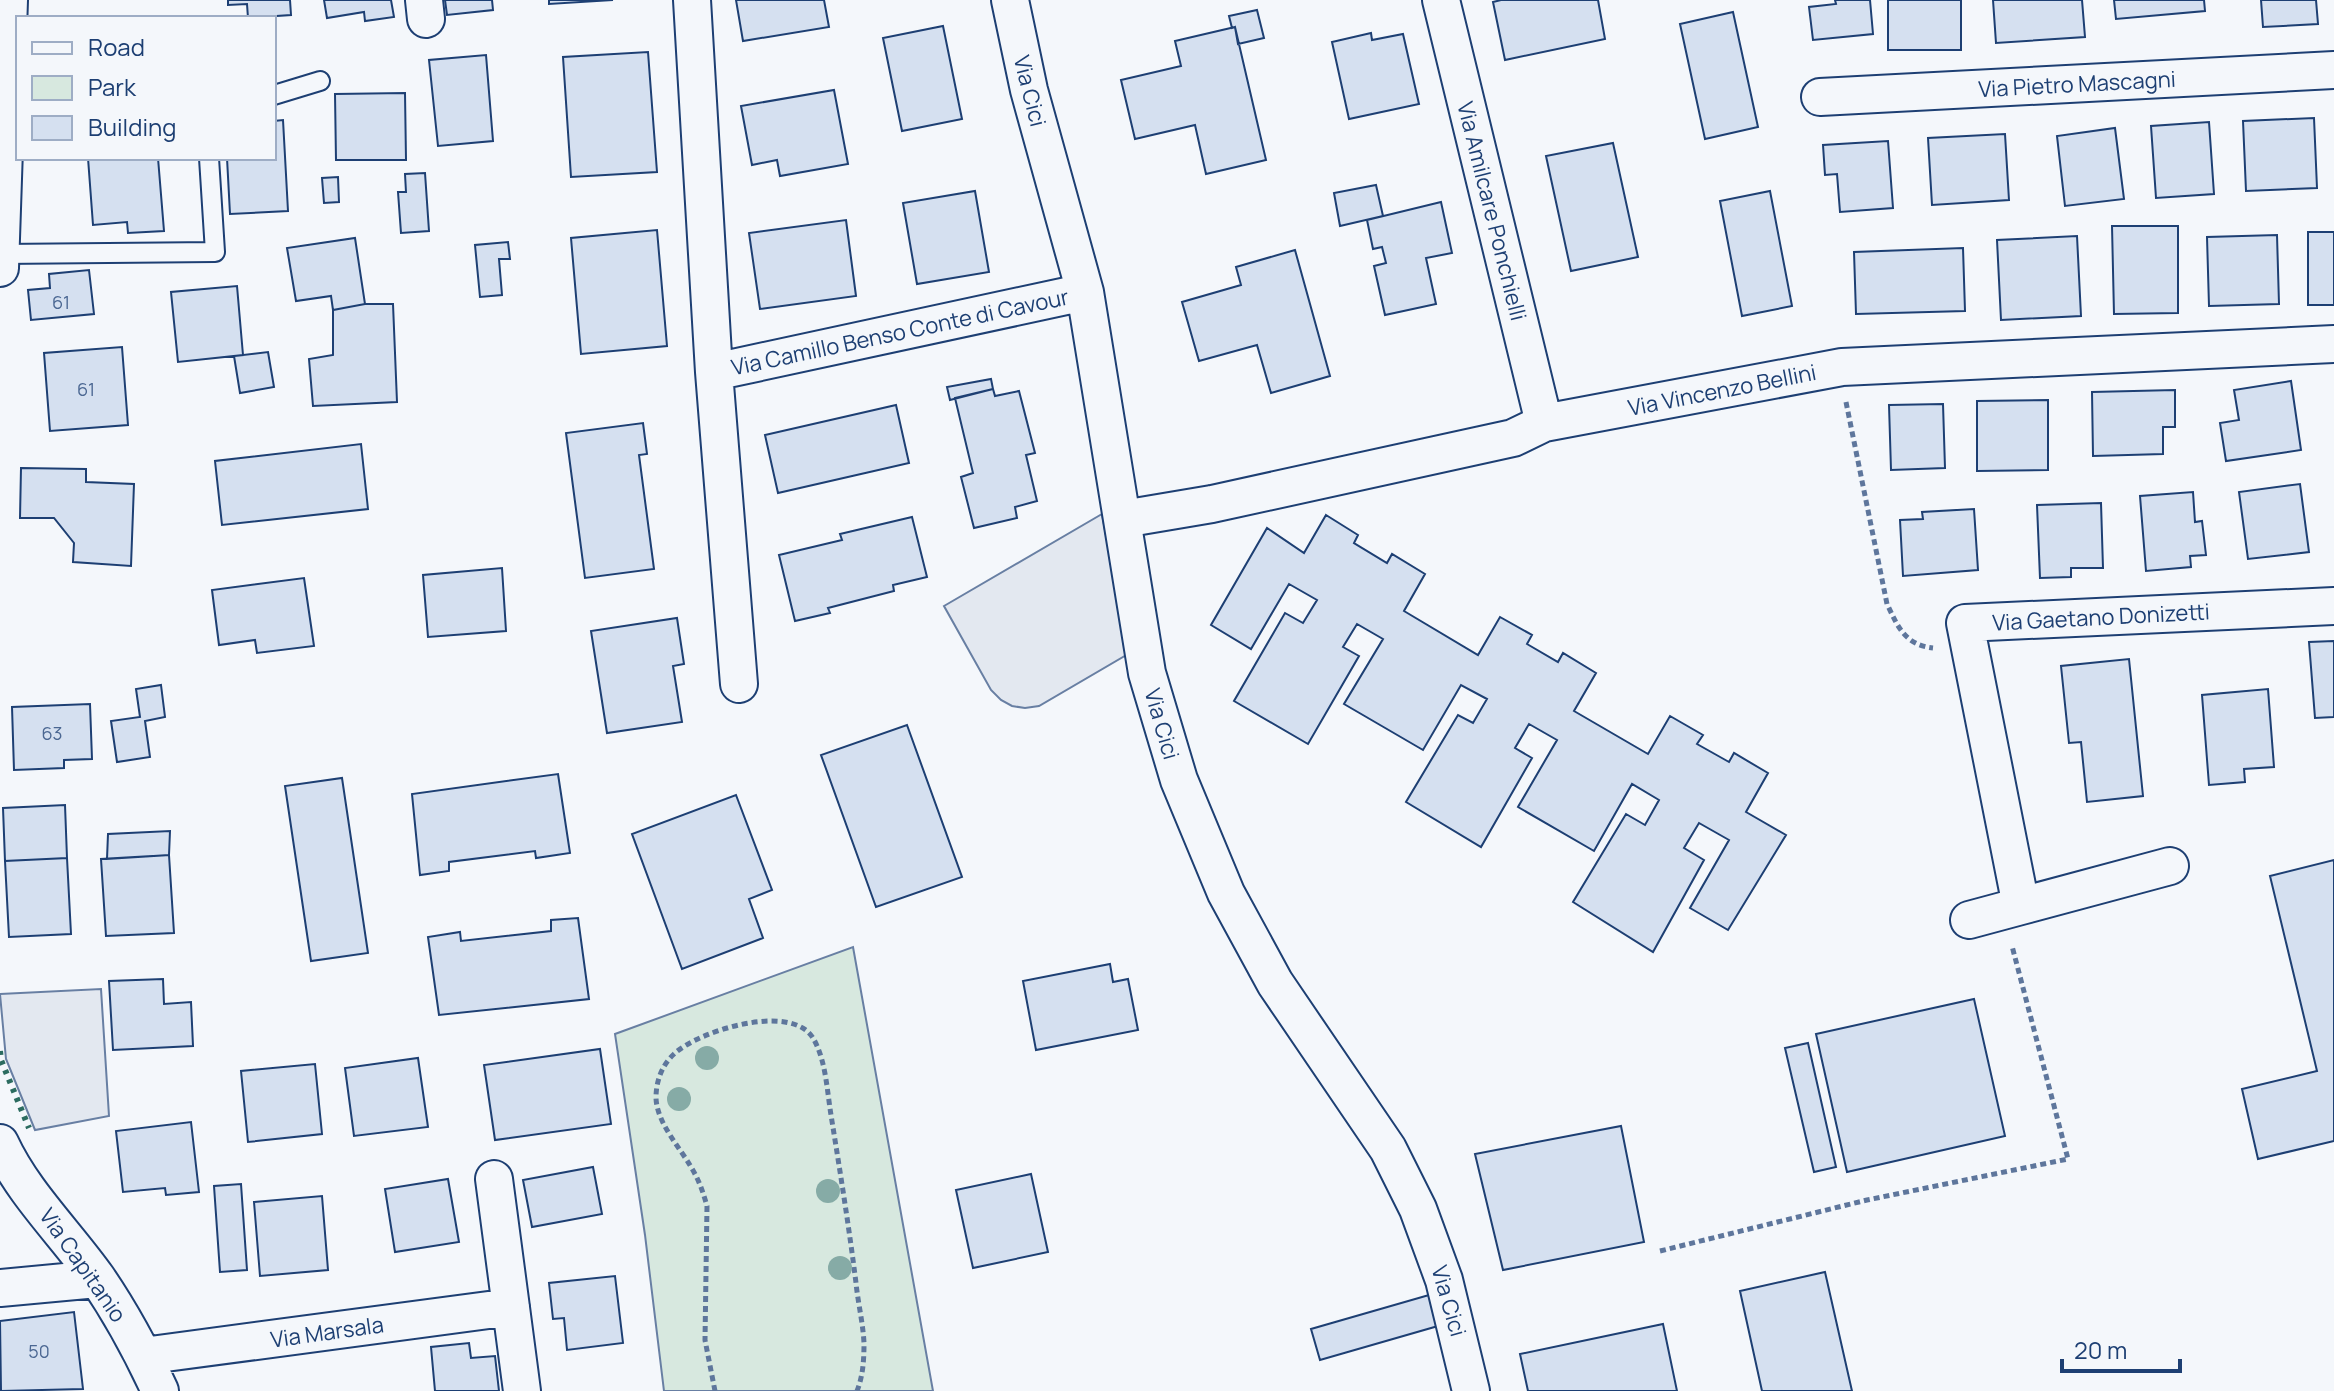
<svg xmlns="http://www.w3.org/2000/svg" width="2334" height="1391" viewBox="0 0 2334 1391" font-family="Manrope,sans-serif">
  <style>
    .green { fill: #d7e8df; stroke: #687fa3; stroke-width: 2 }
    .parking { fill: #e3e8f0; stroke: #687fa3; stroke-width: 2 }
    .building { fill: #d5e0f0; stroke: #1d3f73; stroke-width: 2 }
    .lines { fill: none; stroke-linecap: round; stroke-linejoin: round }
    .service-casing { stroke: #1d3f73; stroke-width: 22 }
    .minor-casing { stroke: #1d3f73; stroke-width: 40 }
    .path { stroke: #5e769c; stroke-width: 5; stroke-dasharray: 6 4; stroke-linecap: butt }
    .service { stroke: #f4f7fb; stroke-width: 18 }
    .minor { stroke: #f4f7fb; stroke-width: 36 }
    .hedge { stroke: #2c6c60; stroke-width: 6; stroke-dasharray: 4 6; stroke-linecap: butt }
    .tree { fill: #86aba6 }
    .labels { text-anchor: middle; dominant-baseline: central; stroke-width: 6; stroke-linejoin: round; paint-order: stroke }
    .number-label { font-size: 18px; fill: #4b6792 }
    .street-label { font-size: 22px; fill: #1d3f73; stroke: #f4f7fb }
  </style>
  <rect width="100%" height="100%" fill="#f4f7fb"/>
  <path class="green" d="M853 947 933 1391H664L645 1235 615 1034Z"/>
  <path class="parking" d="M1102 514 1128 654 1039 706 1025 708 1012 706 1001 700 991 690 944 606Z
    M101 989 109 1116 35 1130 6 1059 0 994Z"/>
  <path class="building" d="M228 0H290L291 15 248 18 247 4 228 5Z
    M324 0H391L394 17 365 21 364 12 327 18Z
    M445 0H492L493 10 447 15Z
    M549 0H613L549 4Z
    M736 0H824L829 27 743 41Z
    M1501 0H1598L1605 39 1505 60 1493 2Z
    M1835 0H1870L1873 34 1813 40 1809 7 1836 4Z
    M1888 0H1961V50H1888Z
    M1993 0H2082L2085 37 1996 43Z
    M2114 0H2204L2205 11 2116 19Z
    M2261 0H2316L2318 24 2263 27Z
    M1257 10 1264 38 1238 44 1235 27 1232 28 1229 16Z
    M1733 12 1758 127 1705 139 1680 24Z
    M943 26 962 119 902 131 883 38Z
    M1235 27 1266 160 1206 174 1195 125 1135 139 1121 80 1181 66 1175 41Z
    M1371 33 1372 40 1403 34 1419 104 1349 119 1332 42Z
    M648 52 657 172 571 177 563 57Z
    M486 55 493 141 438 146 429 60Z
    M834 90 848 164 780 176 777 160 752 165 741 106Z
    M405 93 406 160H336L335 94Z
    M2314 118 2317 188 2246 191 2243 121Z
    M283 120 288 211 230 214 227 158H274V121Z
    M2209 122 2214 194 2156 198 2151 126Z
    M2115 128 2124 199 2065 206 2057 136Z
    M2005 134 2009 200 1932 205 1928 138Z
    M1888 141 1893 208 1840 212 1837 174 1825 175 1823 145Z
    M1613 143 1638 257 1571 271 1546 156Z
    M88 158H158L164 231 128 233 127 222 93 225Z
    M425 173 429 231 401 233 398 192H406L405 174Z
    M338 177 339 202 324 203 322 178Z
    M1376 185 1383 216 1340 226 1334 193Z
    M975 191 989 272 917 284 903 203Z
    M1770 191 1792 306 1742 316 1720 201Z
    M1441 202 1452 253 1426 258 1436 304 1385 315 1374 266 1386 263 1382 247 1373 249 1367 220Z
    M846 220 856 296 760 309 749 233Z
    M2112 226H2178V313L2114 314Z
    M657 230 667 346 581 354 571 238Z
    M2308 232H2334V305H2308Z
    M2277 235 2279 304 2209 306 2207 237Z
    M2077 236 2081 316 2001 320 1997 240Z
    M355 238 365 304 333 310 331 296 296 301 287 248Z
    M508 242 510 259H499L502 295 480 297 475 245Z
    M1963 248 1965 311 1856 314 1854 252Z
    M1295 250 1330 376 1271 393 1257 345 1199 361 1182 302 1241 285 1236 267Z
    M89 270 94 314 31 320 28 290 50 288 49 274Z
    M237 286 243 355 178 362 171 292Z
    M365 304H393L397 402 313 406 309 359 333 355V310Z
    M122 347 128 425 50 431 44 353Z
    M268 352 274 387 240 393 234 356Z
    M991 379 993 389 950 400 947 387Z
    M2291 381 2301 450 2226 461 2220 423 2239 420 2234 390Z
    M993 389 995 396 1019 391 1035 453 1026 455 1037 501 1015 507 1017 518 974 528 961 477 973 473 955 398Z
    M2175 390V427H2163V454L2093 456 2092 392Z
    M2048 400V470L1977 471V401Z
    M1943 404 1945 468 1891 470 1889 405Z
    M896 405 909 463 778 493 765 435Z
    M643 423 647 454 639 455 654 569 585 578 566 433Z
    M361 444 368 509 222 525 215 461Z
    M21 468 86 469V482L134 484 131 566 73 562 74 543 54 518H20Z
    M2300 484 2309 552 2248 559 2239 492Z
    M2193 492 2195 522 2202 521 2206 555 2190 556 2191 567 2146 571 2140 496Z
    M2101 503 2103 568H2071V577L2040 578 2037 505Z
    M1974 509 1978 570 1903 576 1900 520 1923 519 1922 512Z
    M1326 515 1358 535 1354 543 1387 563 1392 554 1425 574 1404 611 1478 655 1500 617 1532 635 1527 644 1558 662 1563 653 1596 673 1574 711 1648 754 1670 716 1703 735 1697 744 1729 762 1734 753 1768 773 1746 812 1786 835 1728 930 1690 908 1729 840 1699 823 1684 848 1704 860 1653 952 1573 902 1626 814 1645 825 1659 800 1632 784 1594 851 1518 807 1557 740 1529 724 1515 748 1532 758 1481 847 1406 802 1458 715 1473 723 1487 699 1461 685 1423 750 1344 704 1383 639 1357 624 1343 647 1359 656 1308 744 1234 701 1285 613 1303 623 1317 600 1289 584 1251 649 1211 625 1267 528 1304 553Z
    M912 517 927 577 893 585 894 591 828 608 830 613 795 621 779 555 842 540 840 534Z
    M502 568 506 631 428 637 423 575Z
    M304 578 314 646 257 653 255 640 219 645 212 590Z
    M677 618 684 664 673 666 682 722 607 733 591 631Z
    M2334 641V717L2315 718 2309 642Z
    M2129 659 2143 796 2087 802 2081 742 2069 743 2061 666Z
    M161 685 165 717 145 721 150 757 117 762 111 721 140 717 136 689Z
    M2268 689 2274 767 2244 769 2245 782 2209 785 2202 695Z
    M90 704 92 759 64 760V768L14 770 12 707Z
    M907 725 962 877 876 907 821 755Z
    M558 774 570 853 536 858 535 851 449 862V871L420 875 412 794Z
    M342 778 368 953 311 961 285 786Z
    M736 795 772 890 749 899 763 938 682 969 632 834Z
    M65 805 67 858 5 861 3 808Z
    M170 831 169 855 107 859 108 834Z
    M169 855 174 933 106 936 101 859Z
    M67 858 71 934 9 937 5 861Z
    M2334 860V1141L2258 1159 2242 1089 2317 1071 2270 876Z
    M578 918 589 999 439 1015 428 937 460 932 461 941 551 931V920Z
    M1110 964 1113 982 1128 979 1138 1030 1036 1050 1023 981Z
    M163 979 164 1004 191 1002 193 1046 113 1050 109 981Z
    M1974 999 2005 1136 1847 1172 1816 1034Z
    M1808 1043 1836 1167 1814 1172 1785 1048Z
    M600 1049 611 1124 495 1140 484 1065Z
    M418 1058 428 1127 354 1136 345 1068Z
    M315 1064 322 1134 248 1142 241 1071Z
    M191 1122 199 1192 166 1195 165 1188 123 1192 116 1131Z
    M1621 1126 1644 1242 1503 1270 1475 1154Z
    M593 1167 602 1214 532 1227 523 1180Z
    M1031 1174 1048 1252 973 1268 956 1190Z
    M448 1179 459 1242 395 1252 385 1189Z
    M241 1184 247 1270 220 1272 214 1186Z
    M322 1196 328 1270 260 1276 254 1202Z
    M1825 1272 1852 1391H1762L1740 1291Z
    M615 1276 623 1343 567 1350 564 1318 553 1319 549 1283Z
    M1429 1295 1438 1326 1320 1360 1311 1329Z
    M74 1312 83 1389 1 1391 0 1321Z
    M1663 1324 1677 1391H1528L1520 1354Z
    M469 1343 471 1358 495 1356 499 1391H435L431 1347Z"/>
  <g class="lines">
    <g class="service-casing">
      <path id="service" d="M274 95 320 81
        M1 254 215 252 209 158"/>
    </g>
    <g class="minor-casing">
      <path id="minor" d="M424 0 426 19
        M692 0 714 372 739 684
        M1010 0 1029 90 1085 292 1147 673 1179 780 1226 893 1275 983 1388 1149 1418 1209 1444 1280 1471 1391
        M1441 0 1544 423
        M1820 97 2334 70
        M0 268 9 0
        M714 372 1085 292
        M1123 519 1212 504 1513 438 1544 423 1842 367 2334 344
        M2170 866 2021 906 1965 623 2334 606
        M1969 920 2021 906
        M0 1143C23 1193 65 1233 97 1278 121 1313 142 1352 160 1391
        M494 1179 522 1391
        M0 1288 97 1279
        M143 1356 511 1307"/>
    </g>
    <path class="path" d="M1846 402 1887 604C1898 627 1905 645 1933 648
      M1660 1251 1867 1200 2068 1159 2012 946
      M715 1391 705 1340 707 1206C703 1192 699 1180 691 1167 679 1146 657 1123 656 1098 656 1081 662 1065 674 1054 698 1031 791 1002 813 1038 826 1060 827 1091 831 1115 840 1171 849 1227 856 1283 858 1303 863 1323 864 1343 864 1360 863 1376 857 1391"/>
    <use href="#service" class="service"/>
    <use href="#minor" class="minor"/>
    <path class="hedge" d="M0 1051 1 1060 29 1128"/>
  </g>
  <g class="tree">
    <circle cx="707" cy="1058" r="12"/>
    <circle cx="679" cy="1099" r="12"/>
    <circle cx="828" cy="1191" r="12"/>
    <circle cx="840" cy="1268" r="12"/>
  </g>
  <g class="labels">
    <g class="number-label">
      <text x="61" y="302">61</text>
      <text x="86" y="389">61</text>
      <text x="52" y="733">63</text>
      <text x="39" y="1351">50</text>
    </g>
    <g class="street-label">
      <text transform="translate(2077 84) rotate(-3)">Via Pietro Mascagni</text>
      <text transform="translate(1030 91) rotate(76)">Via Cici</text>
      <text transform="translate(1492 211) rotate(76)">Via Amilcare Ponchielli</text>
      <text transform="translate(900 332) rotate(-12)">Via Camillo Benso Conte di Cavour</text>
      <text transform="translate(1722 390) rotate(-11)">Via Vincenzo Bellini</text>
      <text transform="translate(2101 617) rotate(-3)">Via Gaetano Donizetti</text>
      <text transform="translate(1162 724) rotate(74)">Via Cici</text>
      <text transform="translate(83 1265) rotate(55)">Via Capitanio</text>
      <text transform="translate(1449 1301) rotate(74)">Via Cici</text>
      <text transform="translate(327 1332) rotate(-8)">Via Marsala</text>
    </g>
  </g>
  <rect x="16" y="16" width="260" height="144" fill="#f4f7fb" stroke="#9eadc5" stroke-width="2"/>
  <rect x="32" y="42" width="40" height="12" fill="#f4f7fb" stroke="#9eadc5" stroke-width="2"/>
  <text x="88" y="56" font-size="24" fill="#1d3f73">Road</text>
  <rect x="32" y="76" width="40" height="24" fill="#d7e8df" stroke="#9eadc5" stroke-width="2"/>
  <text x="88" y="96" font-size="24" fill="#1d3f73">Park</text>
  <rect x="32" y="116" width="40" height="24" fill="#d5e0f0" stroke="#9eadc5" stroke-width="2"/>
  <text x="88" y="136" font-size="24" fill="#1d3f73">Building</text>
  <path d="M2062 1359v12h118v-12" fill="none" stroke="#1d3f73" stroke-width="4"/>
  <text x="2074" y="1359" font-size="24" fill="#1d3f73" stroke="#f4f7fb" stroke-width="6" paint-order="stroke">20 m</text>
</svg>
